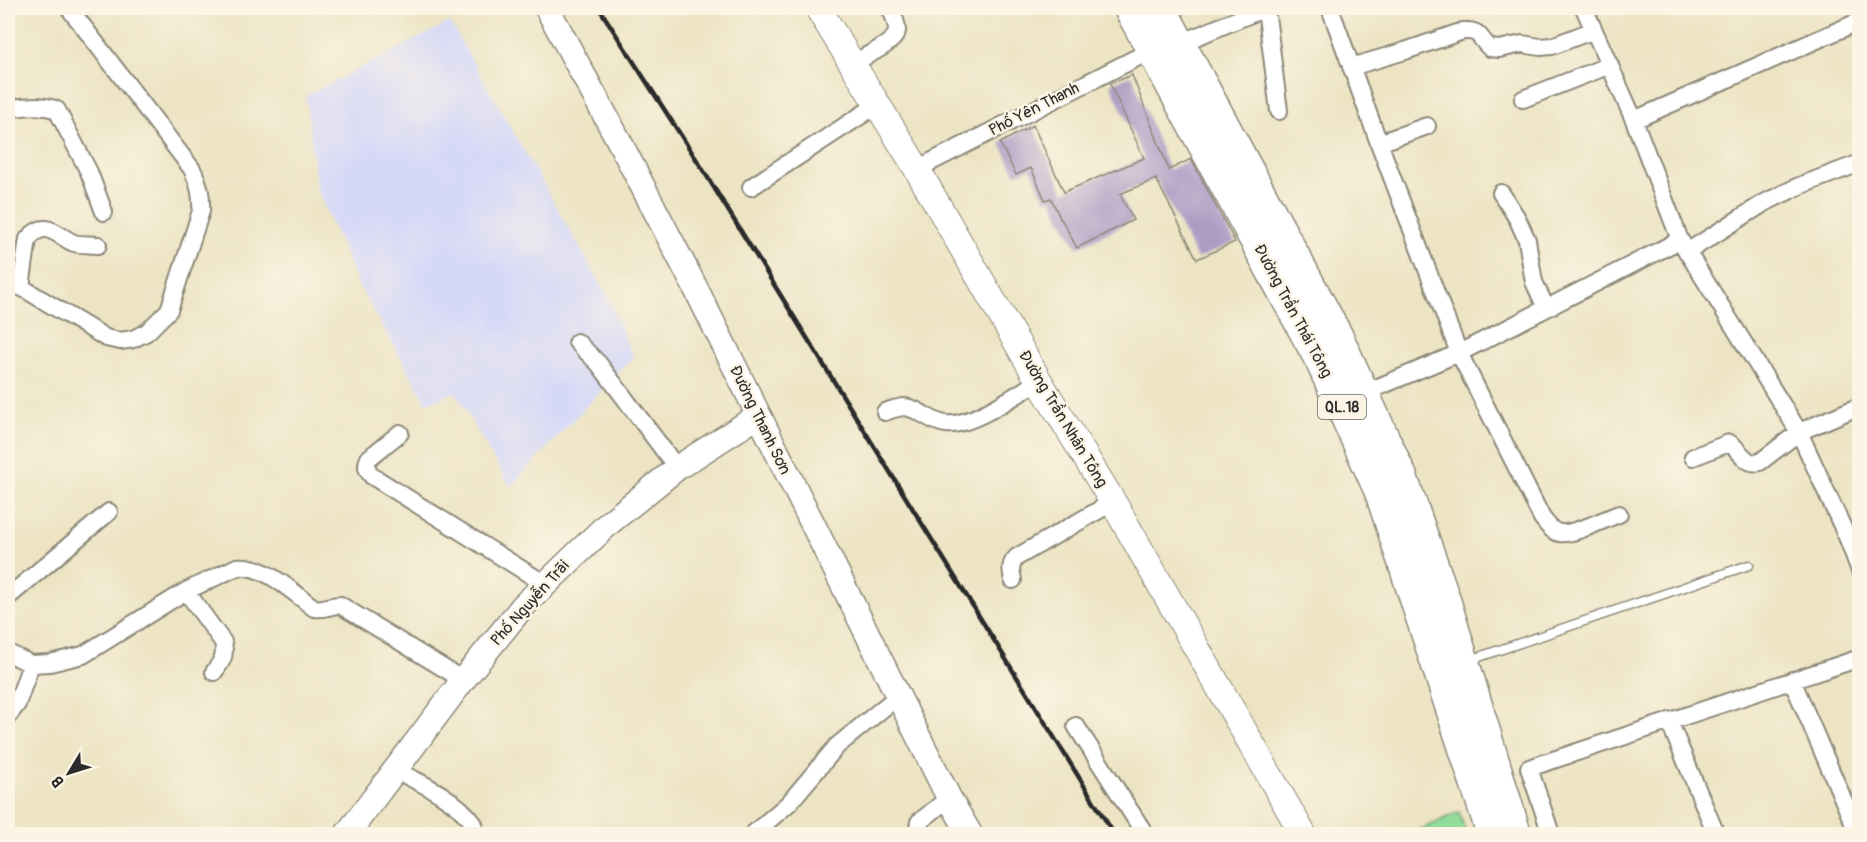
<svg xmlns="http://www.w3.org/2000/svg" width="1867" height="842" viewBox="0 0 1867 842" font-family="Pangolin,sans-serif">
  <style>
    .built { fill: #d6d8f8 }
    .green { fill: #91dd9b; stroke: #5e8463; stroke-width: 1.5 }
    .building { fill: #ae9cc5 }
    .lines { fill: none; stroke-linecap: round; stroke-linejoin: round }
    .lane-casing { stroke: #8c8878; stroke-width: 11 }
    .street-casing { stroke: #8c8878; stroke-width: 20 }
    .secondary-casing { stroke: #8c8878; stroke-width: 27 }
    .primary-casing { stroke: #8c8878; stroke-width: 28 }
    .highway-casing { stroke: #8c8878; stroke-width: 33 }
    .lane { stroke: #fff; stroke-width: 8 }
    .street { stroke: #fff; stroke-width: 16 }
    .secondary { stroke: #fff; stroke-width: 24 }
    .primary { stroke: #fff; stroke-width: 26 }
    .highway { stroke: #fff; stroke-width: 30 }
    .rail { stroke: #2b2b2b; stroke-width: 4.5 }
    .labels { text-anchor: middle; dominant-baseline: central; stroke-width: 5; stroke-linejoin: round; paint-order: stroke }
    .shield { fill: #fcf5e5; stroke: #6a6863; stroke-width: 1.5 }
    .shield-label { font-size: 15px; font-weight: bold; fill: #2b2b2b }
    .street-label { font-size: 16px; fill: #2b2b2b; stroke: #fcf5e5 }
  </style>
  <rect width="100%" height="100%" fill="#fcf5e5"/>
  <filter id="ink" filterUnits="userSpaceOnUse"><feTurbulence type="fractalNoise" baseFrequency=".0167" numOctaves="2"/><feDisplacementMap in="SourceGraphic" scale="12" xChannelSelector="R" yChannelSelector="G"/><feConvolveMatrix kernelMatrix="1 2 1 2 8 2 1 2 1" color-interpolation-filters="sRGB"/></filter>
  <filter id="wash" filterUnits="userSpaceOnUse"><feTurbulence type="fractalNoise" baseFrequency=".008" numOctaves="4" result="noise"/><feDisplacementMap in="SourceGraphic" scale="24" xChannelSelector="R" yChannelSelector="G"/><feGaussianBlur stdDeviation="1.35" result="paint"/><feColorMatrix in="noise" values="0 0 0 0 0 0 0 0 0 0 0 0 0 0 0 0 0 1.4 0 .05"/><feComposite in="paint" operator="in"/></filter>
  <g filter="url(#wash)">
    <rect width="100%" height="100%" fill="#ede4c4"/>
    <path class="built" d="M450 22 607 295 633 357 510 487 455 392 427 403 359 286 317 190 306 96Z"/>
    <path class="green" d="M1459 812 1466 834H1411Z"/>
    <g id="blocks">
      <path class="building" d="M1132 75 1169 170 1191 159 1235 242 1197 259 1156 179 1120 194 1133 220 1077 248 1062 220H1061L1051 198 1045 200 1031 168 1016 175 1000 143 1033 125 1064 192 1144 158 1110 84Z"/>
    </g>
  </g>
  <g filter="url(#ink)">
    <use href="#blocks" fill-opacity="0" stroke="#8c8878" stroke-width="1.5"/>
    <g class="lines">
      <g class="lane-casing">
        <path id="lane" d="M1470 660 1749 565"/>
      </g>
      <g class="street-casing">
        <path id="street" d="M1266 8 1279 111
          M1330 8 1379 143 1459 353 1542 518C1547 524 1552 532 1560 533 1575 535 1604 519 1619 514
          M1584 8 1634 120 1680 240 1799 432 1848 539 1860 536
          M1181 43 1265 8
          M853 63C863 57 897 43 897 30 897 23 893 14 890 8
          M1351 67 1405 51 1463 31C1482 30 1478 38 1490 48L1499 49 1522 44 1540 47 1552 46 1594 30
          M1523 99 1610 65
          M8 109C24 106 41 104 57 110L89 172 104 212
          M1634 120 1860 21
          M1379 143 1427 126
          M917 169 1152 50
          M751 187 877 105
          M1501 193 1517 218 1527 240 1534 282 1546 308
          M1687 252 1764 203 1799 186 1860 163
          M8 287 11 286 21 287 106 338 120 341 133 339 147 332 169 310 201 211C202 195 199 184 192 169L69 8
          M21 287 28 239C46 217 58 237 74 243 81 245 91 244 98 245
          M577 342 599 364 677 468
          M1364 393 1459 353 1680 240
          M885 412C890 410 897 408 903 407 918 407 931 423 946 424 971 427 1017 394 1039 381
          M400 433 369 458C365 466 367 470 372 476L545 584
          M1693 457 1729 443C1741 449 1744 466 1760 462L1799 432 1860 406
          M1848 539 1860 571
          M1013 580C1011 570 1009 565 1017 557L1113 502
          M186 591 223 642C226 656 222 661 214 672
          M8 597 109 512
          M8 653 31 664 50 663 83 655 186 591 237 567C263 563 294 593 314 608 323 610 331 605 340 605L463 680
          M1792 680 1858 834
          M8 716 17 704 31 664
          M1669 721 1716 834
          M1076 726 1145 834
          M395 770C423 784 455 798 474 824L472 834
          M753 834 789 803 837 746 898 696
          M917 834 919 822 949 798
          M1551 834 1529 768 1860 658"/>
      </g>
      <g class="secondary-casing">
        <path id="secondary" d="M547 8 618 139 694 285 920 740 949 798 970 834
          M347 834 463 680 523 606 609 523 677 468 758 416"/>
      </g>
      <g class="primary-casing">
        <path id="primary" d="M818 8 917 169 1039 381 1113 502 1303 834"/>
      </g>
      <g class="highway-casing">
        <path id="highway" d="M1129 8 1321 362 1380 492 1492 834
          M1161 8 1338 337 1402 477 1443 593 1516 834"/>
      </g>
      <use href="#lane" class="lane"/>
      <use href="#street" class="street"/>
      <use href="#secondary" class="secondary"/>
      <use href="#primary" class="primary"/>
      <use href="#highway" class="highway"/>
      <path class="rail" d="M599 8 700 165 1114 834"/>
    </g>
  </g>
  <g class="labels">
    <rect class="shield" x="1318" y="395" width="48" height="24" rx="4.5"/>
    <g class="shield-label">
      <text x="1342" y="407">QL.18</text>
    </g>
    <g class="street-label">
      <text transform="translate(1034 109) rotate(-27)">Phố Yên Thanh</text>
      <text transform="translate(1293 311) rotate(62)">Đường Trần Thái Tông</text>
      <text transform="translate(1063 419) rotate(59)">Đường Trần Nhân Tông</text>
      <text transform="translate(760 420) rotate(64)">Đường Thanh Sơn</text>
      <text transform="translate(530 603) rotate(-48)">Phố Nguyễn Trãi</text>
    </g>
  </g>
  <rect width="1867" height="842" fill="none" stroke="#fcf5e5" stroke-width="30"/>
  <g transform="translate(69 773) rotate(232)" stroke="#fcf5e5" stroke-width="4.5" paint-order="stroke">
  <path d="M0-4.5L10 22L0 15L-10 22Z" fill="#2b2b2b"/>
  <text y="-9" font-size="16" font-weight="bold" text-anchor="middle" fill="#2b2b2b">B</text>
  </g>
</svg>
